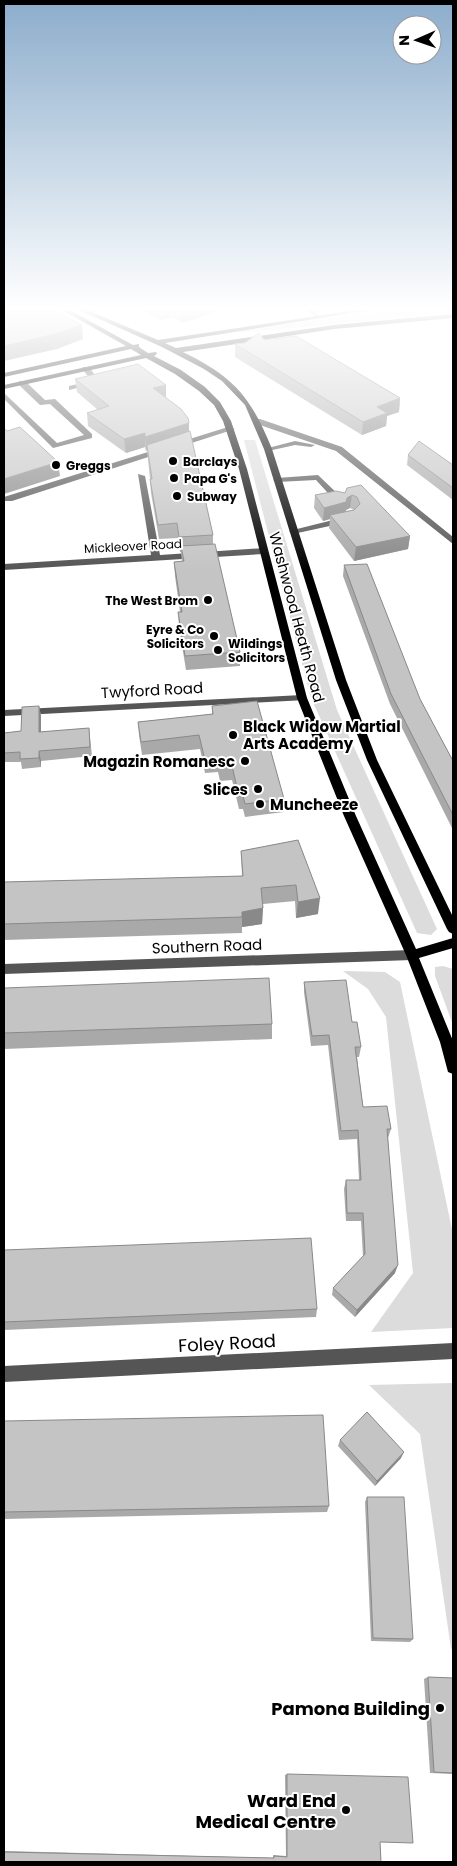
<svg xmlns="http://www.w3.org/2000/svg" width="457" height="1866" viewBox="0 0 457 1866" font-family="Poppins,sans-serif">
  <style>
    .green { fill: #dcdcdc }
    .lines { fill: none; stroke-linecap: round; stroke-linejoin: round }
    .minor { fill: #555; fill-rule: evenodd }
    .major { fill: #000; fill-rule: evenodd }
    .wall { fill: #a9a9a9; fill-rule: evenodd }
    .shaded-wall { fill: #898989 }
    .building { fill: #c4c4c4; stroke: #898989 }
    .poi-dot { fill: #000; stroke: #fff; stroke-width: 2 }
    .labels { text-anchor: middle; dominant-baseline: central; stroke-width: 4; stroke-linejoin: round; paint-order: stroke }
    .far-poi-label { font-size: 12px; font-weight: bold; fill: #000; stroke: #fff; text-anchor: start }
    .far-street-label { font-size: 12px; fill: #000; stroke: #fff }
    .street-label { font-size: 15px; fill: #000; stroke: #fff }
    .poi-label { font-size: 15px; font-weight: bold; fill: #000; stroke: #fff; text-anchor: start }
    .near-street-label { font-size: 18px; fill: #000; stroke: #fff }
    .near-poi-label { font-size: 18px; font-weight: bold; fill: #000; stroke: #fff; text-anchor: end }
  </style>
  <rect width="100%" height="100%" fill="#fff"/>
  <path class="green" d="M392 310H453V312L241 333 238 331Z
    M244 440H255L337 710 437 929 431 935 417 933 311 698Z
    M443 966 453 969V1025L435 976V967Z
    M343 971 385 972 400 982 453 1234V1328L371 1332 413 1273 386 1017 368 989Z
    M453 1383V1649H451L420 1434 369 1385Z"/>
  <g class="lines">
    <path class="minor" d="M307 310H314L320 316 315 317Z
      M83 367H89L100 382 69 390V386L92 381 82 369Z
      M19 381H25L45 400 55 399 92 434V438L53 448 4 399V393L57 443 84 435 50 404 40 405 19 385Z
      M254 419H260L342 447 453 537V544L336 451 254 423Z
      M228 427 235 429 12 501H4V497Z
      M295 441 315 445 311 447 295 445 268 451 264 449Z
      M138 474 145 476 160 555 264 548 268 551 264 554 4 570V564L151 555Z
      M318 475 344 500V504H338L316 480 277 482 273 480 277 478Z
      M345 517 349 520 348 522 293 534 289 531Z
      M302 695 307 698 306 700 4 716V710Z
      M412 950 416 951 418 955 416 959 412 960 4 974V964Z
      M453 1343V1359L4 1382V1366Z"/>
    <path class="major" d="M62 310H70L133 345 139 344V347L148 353 156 352 157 354 154 356 181 370 205 387 220 402 231 421 247 469 307 698 356 816 416 949 453 938V948L419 958 453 1041V1074L448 1072 440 1042 406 955 344 816 297 698 239 469 223 421 214 405 199 391 175 374 146 358 4 389V385L141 355 131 349 4 377V373L126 346Z
      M79 310H87L158 340 356 310H371L165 343 176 348 334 325 453 314V318L334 329 183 352C234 377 251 397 272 449L346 680 377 760 453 917V934L449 932 447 929 367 760 336 680 264 449 245 405 222 381 204 369 162 347Z"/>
  </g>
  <path class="wall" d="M141 310H219L183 323 172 317 161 320Z
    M264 340 400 398 399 412 387 416 386 426 362 435 235 357V344Z
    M75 379 166 385V398L189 423V432L213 535V545L240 652V666L186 670 179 627 178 612H180L175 576 174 562H182L181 552H180L178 538 159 539 151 493 150 479 147 450 146 451 145 447 126 453 88 426 87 413 98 410 77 392Z
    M408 455 453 465V500L407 465Z
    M347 488 410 536 408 549 354 561 329 528 330 519 323 521 314 508 315 495 345 493ZM350 508 354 510 346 511V510Z
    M344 565 420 699 453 761V830L390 704 343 576Z
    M39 706 41 716V732L89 728 92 756 41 761V767L22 769 21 762H4V733L21 731Z
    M212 706 284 799V812L245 817 243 809H239L232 780 220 781 218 772 205 773 200 749 142 755 139 735 138 722 212 714Z
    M298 840 318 914 296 918 295 901 263 904 262 924 242 927V933L4 940V882L242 876 241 851Z
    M304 982 352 1022 361 1047 359 1057H357L363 1107 391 1129 388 1138 395 1273 355 1317 332 1295 333 1288 363 1257 361 1221H346L344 1189 346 1180H359L357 1139 339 1140 328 1045 311 1046 304 992Z
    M4 988 272 1024V1039L4 1049Z
    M4 1250 317 1309 316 1317 4 1330Z
    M4 1421 329 1506 327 1512 4 1519Z
    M340 1440 401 1458 375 1486 338 1446Z
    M367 1497 413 1639 410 1642 371 1641 365 1502Z
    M428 1677 453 1678V1774L430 1773 424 1679Z
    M287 1774 380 1842 381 1862H4V1851L273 1858V1855L286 1856 285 1775Z"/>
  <path class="shaded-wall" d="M161 310H172V317L161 320Z
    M182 310H219L183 323Z
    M82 325 83 339 57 349 4 361V346Z
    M166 385V398L153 388Z
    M400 398 399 412 387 416 386 426 362 435 363 422 377 407Z
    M189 423V437L147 445V450L146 451 145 437Z
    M145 433V447L126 453 124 439Z
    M58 462 60 476 4 494V479Z
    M352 495 350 508 346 510 345 515H330V519L323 521 324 508Z
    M410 536 408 549 354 561 356 547Z
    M39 706 41 716V742L39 732Z
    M39 751 41 761V767L39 758Z
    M320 898 318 914 296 918 298 902Z
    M263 908 262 924 242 927V912Z
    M398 1265 395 1273 355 1317 357 1310Z
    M404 1452 401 1458 375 1486 377 1481Z"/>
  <path class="building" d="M4 310H53L82 325 55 334 4 346Z
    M259 333 264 340 296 336 400 398 377 407 387 413 363 422 235 344 245 343Z
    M138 364 166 385 153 388 181 409 188 418 189 423 145 437V433L124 439 87 413 109 406 75 379Z
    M20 427 58 462 4 479V428L7 431Z
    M190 431 213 535 179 537 177 523 158 525 150 479H152L147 445Z
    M419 441 453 465V488L408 455Z
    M361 485 410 536 356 547 330 515 354 510 360 504 357 497 352 495 347 498 346 502 324 508 315 495 336 491 345 493 347 488Z
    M215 544 240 652 185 656 178 612H182L174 562 184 561 181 546Z
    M367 564 420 699 453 761V815L391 694 344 565Z
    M257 701 284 799 245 804 243 796H239L232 766 220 768 218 759 205 760 199 735 141 742 138 722 213 714 212 706Z
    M39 706V732L89 728 90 747 39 751V758L20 759V752L4 753V733L21 731 22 707Z
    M298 840 320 898 298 902 296 885 261 888 263 908 242 912V917L4 924V882L243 876 241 851Z
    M269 978 272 1024 4 1033V988Z
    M346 980 352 1022H357L361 1047H355L363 1107 387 1106 391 1129H387L398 1265 357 1310 333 1288 365 1254 363 1213H347L346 1180H361L358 1130 341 1131 329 1035 312 1036 304 982Z
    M311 1238 317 1309 4 1322V1250Z
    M367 1412 404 1452 377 1481 340 1440Z
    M323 1415 329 1506 4 1512V1421Z
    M367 1497H404L413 1639 373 1638Z
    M428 1677 453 1678V1773L434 1772Z
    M287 1774 408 1777 413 1843 380 1842 381 1862H4V1852L274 1858V1856L287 1857Z"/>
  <linearGradient id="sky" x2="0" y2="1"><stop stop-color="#8cadcc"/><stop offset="0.54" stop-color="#fff"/><stop offset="1" stop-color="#fff" stop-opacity="0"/></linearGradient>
  <rect width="457" height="571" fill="url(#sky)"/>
  <g class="poi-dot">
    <circle cx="173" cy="461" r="5"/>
    <circle cx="56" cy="465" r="5"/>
    <circle cx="174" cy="478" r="5"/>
    <circle cx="177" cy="496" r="5"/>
    <circle cx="208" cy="600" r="5"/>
    <circle cx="214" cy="636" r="5"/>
    <circle cx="218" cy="650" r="5"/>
    <circle cx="233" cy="735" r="5"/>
    <circle cx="245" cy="761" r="5"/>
    <circle cx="258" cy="789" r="5"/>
    <circle cx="260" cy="804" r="5"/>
    <circle cx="440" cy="1708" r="5"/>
    <circle cx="346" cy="1810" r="5"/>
  </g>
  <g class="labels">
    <g class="far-poi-label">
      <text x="183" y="461">Barclays</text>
      <text x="66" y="465">Greggs</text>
      <text x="184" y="478">Papa G's</text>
      <text x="187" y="496">Subway</text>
      <text x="198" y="600" text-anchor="end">The West Brom</text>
      <text x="204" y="629" text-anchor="end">Eyre &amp; Co<tspan x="204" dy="14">Solicitors</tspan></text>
      <text x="228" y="643">Wildings<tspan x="228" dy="14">Solicitors</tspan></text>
    </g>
    <g class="far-street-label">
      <text transform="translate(133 546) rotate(-3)">Mickleover Road</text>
    </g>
    <g class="street-label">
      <text transform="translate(297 617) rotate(75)">Washwood Heath Road</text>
      <text transform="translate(152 690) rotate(-3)">Twyford Road</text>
      <text transform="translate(207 946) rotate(-2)">Southern Road</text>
    </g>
    <g class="poi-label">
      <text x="243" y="726">Black Widow Martial<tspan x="243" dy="17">Arts Academy</tspan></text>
      <text x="235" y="761" text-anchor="end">Magazin Romanesc</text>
      <text x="248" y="789" text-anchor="end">Slices</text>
      <text x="270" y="804">Muncheeze</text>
    </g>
    <g class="near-street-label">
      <text transform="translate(227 1343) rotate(-3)">Foley Road</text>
    </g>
    <g class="near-poi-label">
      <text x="430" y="1708">Pamona Building</text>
      <text x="336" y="1800">Ward End<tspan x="336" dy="21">Medical Centre</tspan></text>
    </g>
  </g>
  <rect width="457" height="1866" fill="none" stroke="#000000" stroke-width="10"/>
  <g transform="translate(417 40) rotate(268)"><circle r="24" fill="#ffffff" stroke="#999999"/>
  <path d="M0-4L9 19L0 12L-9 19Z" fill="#000000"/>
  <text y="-8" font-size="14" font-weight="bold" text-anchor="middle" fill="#000000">N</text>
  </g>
</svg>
